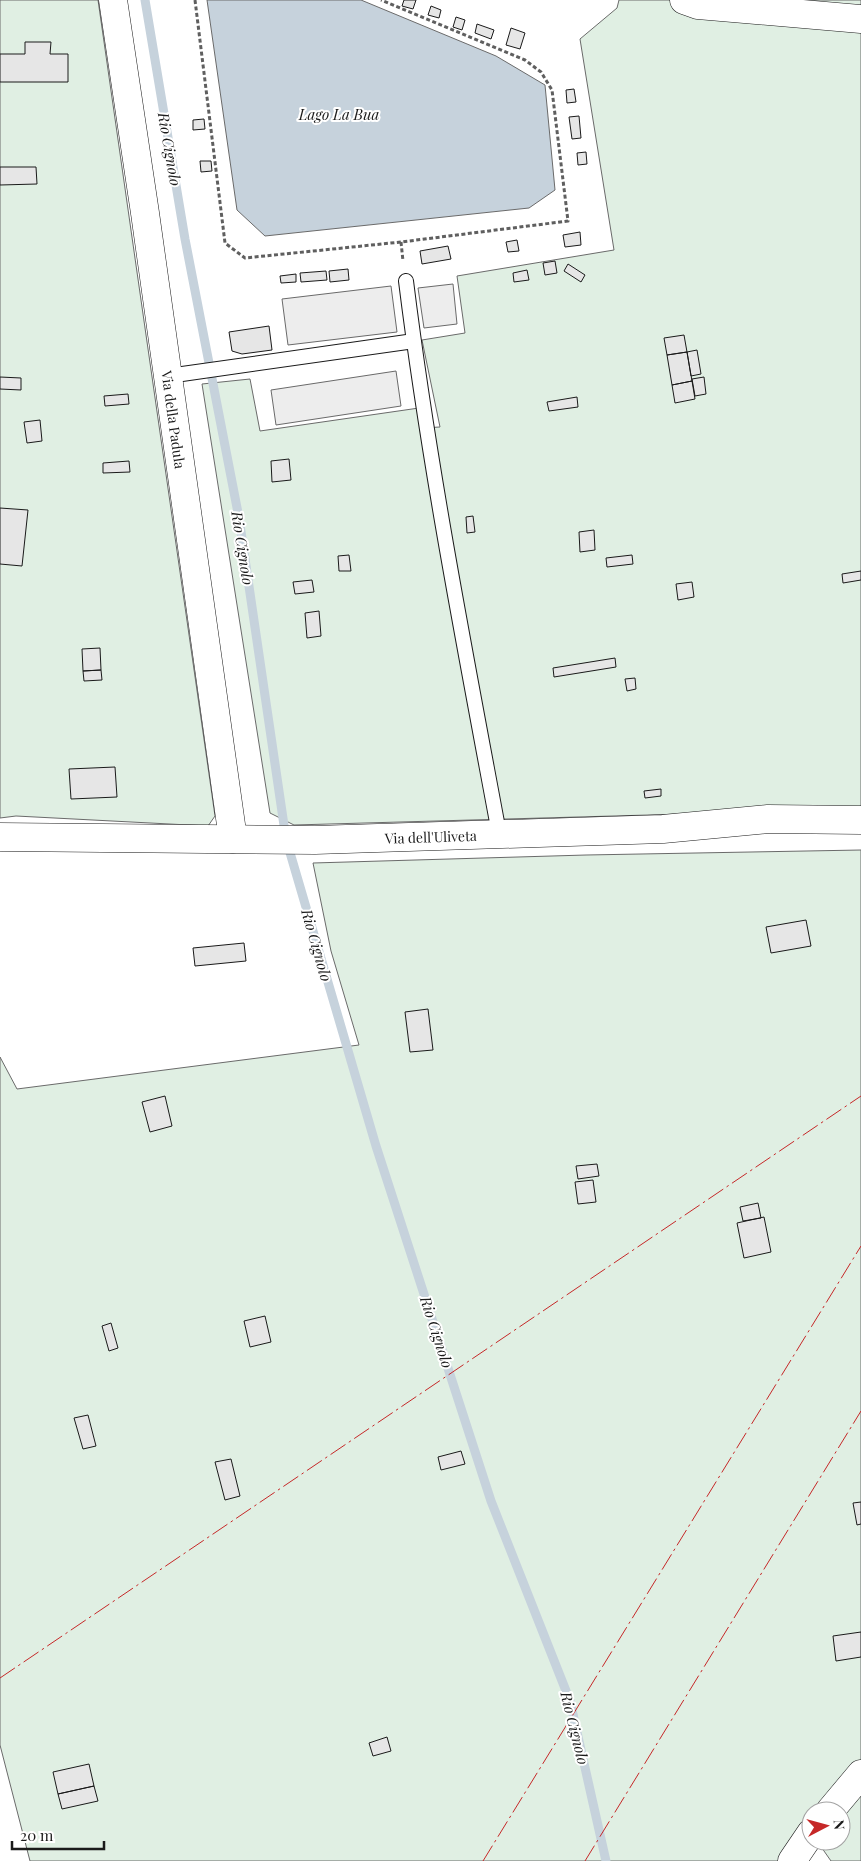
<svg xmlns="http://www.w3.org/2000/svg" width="861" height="1861" viewBox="0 0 861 1861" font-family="'Playfair Display',serif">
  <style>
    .green { fill: #e0efe3; stroke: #6a6a6a }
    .parking { fill: #ededed; stroke: #6a6a6a }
    .water { fill: #c6d2dc; stroke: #6a6a6a }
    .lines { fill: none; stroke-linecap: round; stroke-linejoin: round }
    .stream { stroke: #c6d2dc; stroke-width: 9 }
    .building { fill: #e6e6e6; stroke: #1a1a1a }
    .lane-casing { stroke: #1a1a1a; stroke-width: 16 }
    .street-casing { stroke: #1a1a1a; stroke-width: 29 }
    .path { stroke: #5f5f5f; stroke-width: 3; stroke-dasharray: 4 2.5; stroke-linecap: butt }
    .lane { stroke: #fff; stroke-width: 14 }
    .street { stroke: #fff; stroke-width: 28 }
    .power { stroke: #c62828; stroke-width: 1; stroke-dasharray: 18 4 2.5 4; stroke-linecap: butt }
    .labels { text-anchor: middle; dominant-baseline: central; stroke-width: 4; stroke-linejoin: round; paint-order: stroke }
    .street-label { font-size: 14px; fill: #1a1a1a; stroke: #fff }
    .water-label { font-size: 15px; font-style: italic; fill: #1a1a1a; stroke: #fff }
  </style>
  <rect width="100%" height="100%" fill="#fff"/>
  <path class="green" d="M0 0H98L215 816 208 826 16 816 0 818Z
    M619 0H861V809L294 825 270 813 202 384 250 379 260 431 419 408 422 428 440 427 422 340 465 333 457 276 614 250 580 39 617 8Z
    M861 850V1861H831L817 1841H841V1811H811V1837L796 1861H30L0 1745V1057L17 1089 359 1045 331 951 313 863 586 855Z"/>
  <path class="parking" d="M453 284 457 324 424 328 418 288Z
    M391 286 397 332 288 345 282 299Z
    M396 371 401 406 276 425 271 390Z"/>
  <path class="water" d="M207 0H361L496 56 545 85 555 190 529 208 265 236 237 210Z"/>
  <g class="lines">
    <path class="stream" d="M145 0 185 239 239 518 286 839 376 1146 491 1501 570 1701 606 1861"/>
  </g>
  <path class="building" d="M404 0H416L413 9 402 6Z
    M431 6 441 10 439 18 428 15Z
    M456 17 465 20 462 30 453 27Z
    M477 24 494 30 491 39 475 33Z
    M511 28 525 33 520 49 506 45Z
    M25 42H51L50 54H68V82H0V54H25Z
    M574 89 576 102 567 103 566 90Z
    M579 116 581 138 572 139 569 117Z
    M204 119 205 129 193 130V120Z
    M586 152 587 164 578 165 577 153Z
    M200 161H211L212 171 201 172Z
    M0 167H36L37 184 0 185Z
    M580 232 581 245 565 247 563 235Z
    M517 240 519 251 508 252 506 242Z
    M448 246 451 259 422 264 420 251Z
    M555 261 557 273 545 275 543 263Z
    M568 264 585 275 581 282 564 271Z
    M348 269 349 280 330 282 329 271Z
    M527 270 529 280 514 282 513 273Z
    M326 271 327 280 301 282 300 273Z
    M296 274V282L281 283 280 276Z
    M269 326 272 350 242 354 232 351 229 332Z
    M684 335 687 352 667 355 664 338Z
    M697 350 701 374 691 376 687 352Z
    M687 352 692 381 672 385 667 355Z
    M0 377 21 378V390L0 389Z
    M704 377 706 394 695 396 692 379Z
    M692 381 695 399 675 403 672 385Z
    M128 394 129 404 105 406 104 396Z
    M577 397 578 407 549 411 547 402Z
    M40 420 42 441 27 443 24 422Z
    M289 459 291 480 272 482 271 461Z
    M129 461 130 472 103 473V463Z
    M0 508 28 510 22 566 0 564Z
    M473 516 475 532 467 533 466 517Z
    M594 530 595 550 580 552 579 532Z
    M349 555 351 571H339L338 556Z
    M632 555 633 564 607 567 606 558Z
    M861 571V580L843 583 842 574Z
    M312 580 314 592 295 594 293 582Z
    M692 582 694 597 678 600 676 584Z
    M319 611 321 636 307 638 305 613Z
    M100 648 101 670 83 671 82 649Z
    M615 658 616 667 554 677 553 668Z
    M101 670 102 680 84 681 83 671Z
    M635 678 636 689 627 691 625 679Z
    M115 767 117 797 71 799 69 769Z
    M661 789V796L645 798 644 791Z
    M806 920 811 946 771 953 766 927Z
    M244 943 246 961 195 966 193 948Z
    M428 1009 433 1050 410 1052 405 1012Z
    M165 1096 172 1126 150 1132 142 1102Z
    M597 1164 599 1176 578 1179 576 1166Z
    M593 1180 596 1202 578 1204 575 1182Z
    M758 1203 761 1218 743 1221 740 1207Z
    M764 1217 771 1252 744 1258 737 1223Z
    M265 1316 271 1342 250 1347 244 1321Z
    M111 1323 118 1348 109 1351 102 1326Z
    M88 1415 96 1446 83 1449 74 1418Z
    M461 1451 465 1464 441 1470 438 1457Z
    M231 1459 240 1496 225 1500 215 1462Z
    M861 1502V1524L857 1525 853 1503Z
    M861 1632V1657L836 1661 833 1636Z
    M387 1737 391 1751 373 1756 369 1743Z
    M89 1764 94 1786 58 1794 53 1772Z
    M94 1786 98 1801 62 1809 58 1794Z"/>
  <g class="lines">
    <g class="lane-casing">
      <path id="lane" d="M406 281C429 466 465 650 499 833
        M168 376 414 341"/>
    </g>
    <g class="street-casing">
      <g id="street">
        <path id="s1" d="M113 0 145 213 233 839"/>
        <path d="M684 0 698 5 861 19"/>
        <path id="s2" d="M0 837 315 840 663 829 768 819 861 820"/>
        <path d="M830 1811 861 1774"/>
        <path d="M792 1861 811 1833"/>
      </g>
    </g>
    <path class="path" d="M195 0 225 243 245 258 401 242 568 221 552 90 541 72 525 60 381 0
      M401 242 403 261"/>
    <use href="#lane" class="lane"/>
    <use href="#street" class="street"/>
    <path class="power" d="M0 1678 861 1096
      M483 1861 861 1246
      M585 1861 861 1411"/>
  </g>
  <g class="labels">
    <g class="street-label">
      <text stroke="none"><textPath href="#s1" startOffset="424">Via della Padula</textPath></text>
      <text stroke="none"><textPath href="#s2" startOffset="431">Via dell'Uliveta</textPath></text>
    </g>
    <g class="water-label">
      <text x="339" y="114">Lago La Bua</text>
      <text transform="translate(170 149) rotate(80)">Rio Cignolo</text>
      <text transform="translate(243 548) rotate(81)">Rio Cignolo</text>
      <text transform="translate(317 945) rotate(74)">Rio Cignolo</text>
      <text transform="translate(437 1332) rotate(72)">Rio Cignolo</text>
      <text transform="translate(575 1728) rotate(76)">Rio Cignolo</text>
    </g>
  </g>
  <g transform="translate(826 1826) rotate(84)"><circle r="24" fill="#ffffff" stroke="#a3a3a3"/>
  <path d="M0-4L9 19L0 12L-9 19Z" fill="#c62828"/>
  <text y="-8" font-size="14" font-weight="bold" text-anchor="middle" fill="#1a1a1a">N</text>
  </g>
  <path d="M12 1841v8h92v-8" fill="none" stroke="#1a1a1a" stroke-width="2.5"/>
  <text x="20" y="1841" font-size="15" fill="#1a1a1a" stroke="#ffffff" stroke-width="4" paint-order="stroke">20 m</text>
</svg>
